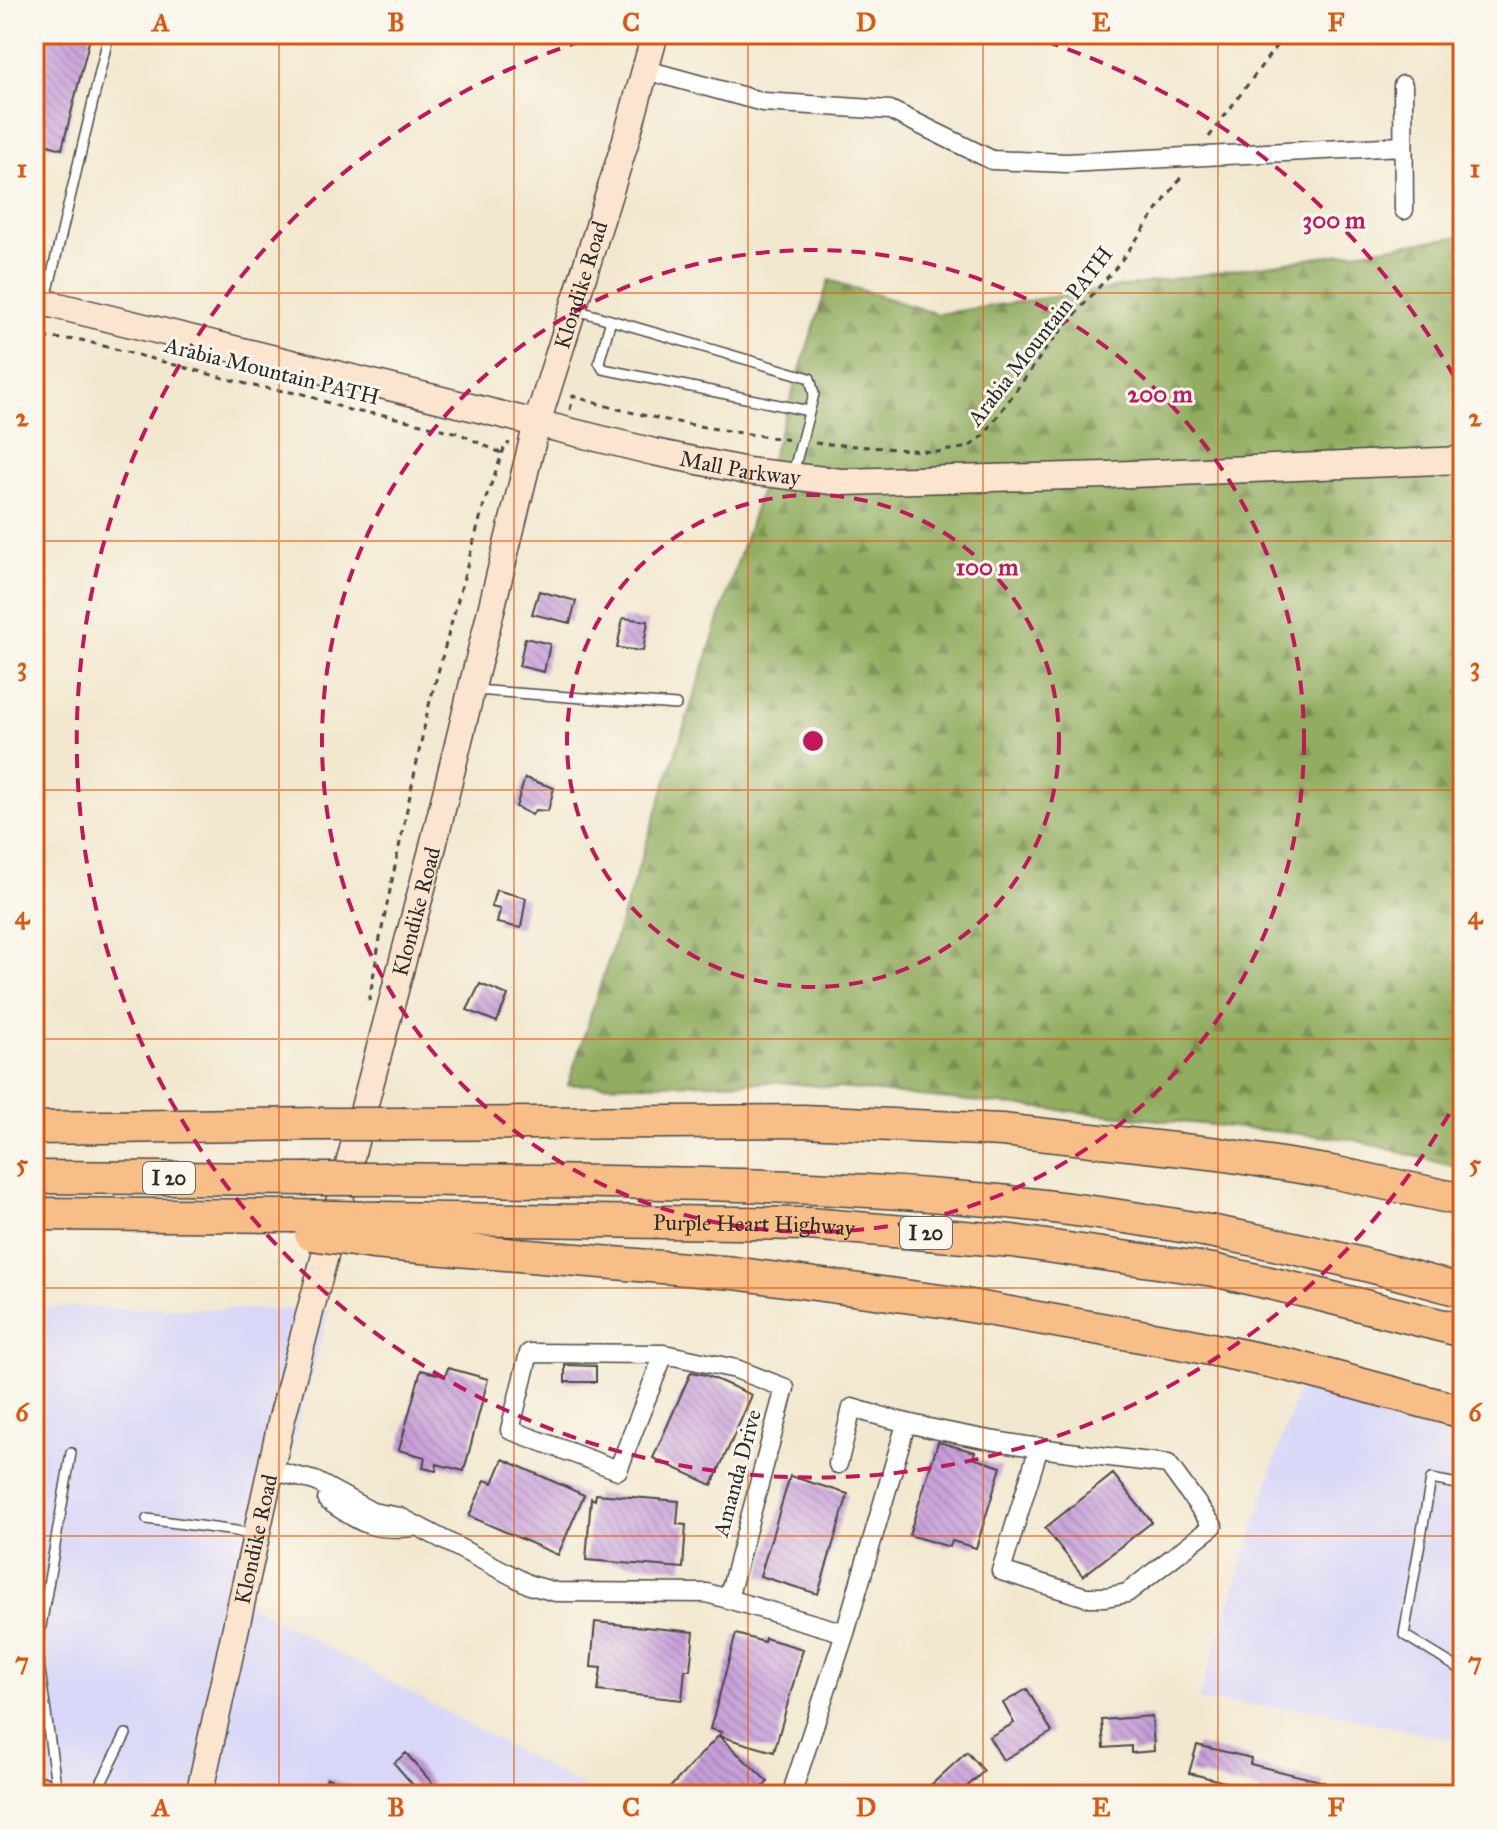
<svg xmlns="http://www.w3.org/2000/svg" width="1497" height="1829" viewBox="0 0 1497 1829" font-family="'IM FELL Great Primer',serif">
  <style>
    .built { fill: #d8d7f8 }
    .forest { fill: url(#forest-firs); stroke: #5e6c46; stroke-width: 2 }
    .building { fill: url(#building-back-hatch) }
    .lines { fill: none; stroke-linecap: round; stroke-linejoin: round }
    .lane-casing { stroke: #494744; stroke-width: 12 }
    .street-casing { stroke: #494744; stroke-width: 21 }
    .secondary-casing { stroke: #494744; stroke-width: 29 }
    .primary-casing { stroke: #494744; stroke-width: 31 }
    .highway-casing { stroke: #494744; stroke-width: 35 }
    .path { stroke: #494744; stroke-width: 3; stroke-dasharray: 6 6; stroke-linecap: butt }
    .lane { stroke: #fff; stroke-width: 9 }
    .street { stroke: #fff; stroke-width: 18 }
    .secondary { stroke: #fce5cf; stroke-width: 26 }
    .primary { stroke: #f7be87; stroke-width: 28 }
    .highway { stroke: #f7be87; stroke-width: 32 }
    .highway-bridge-casing { stroke: #494744; stroke-width: 35; stroke-linecap: butt }
    .highway-bridge { stroke: #f7be87; stroke-width: 32 }
    .grid { fill: none; stroke: #df570e; stroke-width: 2; stroke-opacity: 0.55 }
    .ring { fill: none; stroke: #c2185b; stroke-width: 4; stroke-dasharray: 14 10 }
    .labels { text-anchor: middle; dominant-baseline: central; stroke-width: 6; stroke-linejoin: round; paint-order: stroke }
    .shield { fill: #fbf7ec; stroke: #696865; stroke-width: 2 }
    .shield-label { font-size: 20px; font-weight: bold; fill: #2b2b2b }
    .street-label { font-size: 22px; fill: #2b2b2b; stroke: #fbf7ec }
    .centre { fill: #c2185b; stroke: #fbf7ec; stroke-width: 4 }
    .ring-label { font-size: 24px; text-anchor: middle; font-weight: bold; fill: #c2185b; stroke: #fbf7ec; stroke-width: 6; stroke-linejoin: round; paint-order: stroke }
    .neatline { fill: none; stroke: #df570e; stroke-width: 3 }
    .grid-label { font-size: 26px; text-anchor: middle; font-weight: bold; fill: #df570e }
  </style>
  <defs>
    <pattern id="forest-firs" width="22" height="20" patternUnits="userSpaceOnUse" patternTransform="scale(2)"><rect width="22" height="20" fill="#92ad60"/><path d="M5 1l3.5 6h-7zM16 11l3.5 6h-7z" fill="#778d4f"/></pattern>
    <pattern id="building-back-hatch" width="6" height="6" patternUnits="userSpaceOnUse" patternTransform="scale(2)"><rect width="6" height="6" fill="#c69dd9"/><path d="M-1 5l2 2M0 0l6 6M5-1l2 2" fill="none" stroke="#a180b0"/></pattern>
  </defs>
  <rect width="100%" height="100%" fill="#fbf7ec"/>
  <filter id="ink" filterUnits="userSpaceOnUse"><feTurbulence type="fractalNoise" baseFrequency=".0125" numOctaves="2"/><feDisplacementMap in="SourceGraphic" scale="16" xChannelSelector="R" yChannelSelector="G"/><feConvolveMatrix kernelMatrix="1 2 1 2 8 2 1 2 1" color-interpolation-filters="sRGB"/></filter>
  <filter id="wash" filterUnits="userSpaceOnUse"><feTurbulence type="fractalNoise" baseFrequency=".006" numOctaves="4" result="noise"/><feDisplacementMap in="SourceGraphic" scale="32" xChannelSelector="R" yChannelSelector="G"/><feGaussianBlur stdDeviation="1.8" result="paint"/><feColorMatrix in="noise" values="0 0 0 0 0 0 0 0 0 0 0 0 0 0 0 0 0 1.4 0 .05"/><feComposite in="paint" operator="in"/></filter>
  <g filter="url(#wash)">
    <rect width="100%" height="100%" fill="#f2e8cf"/>
    <path class="built" d="M34 1307 330 1310 248 1604 598 1795H34Z
      M1300 1383 1463 1442V1743L1323 1711 1198 1701Z"/>
    <path class="forest" d="M1463 236V1169L1351 1139 778 1082 568 1085 829 280 937 314Z"/>
    <g id="blocks">
      <path class="building" d="M34 34H91L62 149 34 141Z
        M539 591 576 601 570 623 532 614Z
        M623 618 648 621 643 651 617 648Z
        M525 638 550 644 544 672 519 666Z
        M525 778 554 788 548 811 535 810 532 815 516 807Z
        M496 890 526 898 521 928 497 923 500 909 491 907Z
        M480 984 508 995 497 1022 467 1010Z
        M565 1365 596 1366V1382H565Z
        M448 1368 488 1379 464 1471 437 1464 436 1471 423 1468 425 1457 399 1450 421 1370 445 1376Z
        M691 1372 706 1375 752 1395 712 1485 653 1458Z
        M938 1442 975 1452 973 1458 1001 1467 976 1548 952 1541 950 1547 909 1535Z
        M503 1459 584 1495 558 1555 469 1516 485 1480 493 1483Z
        M1113 1474 1152 1522 1083 1576 1045 1528Z
        M790 1476 848 1494 818 1594 760 1576Z
        M596 1494 679 1501 677 1524 686 1525 683 1568 586 1560 591 1498 595 1500Z
        M595 1622 694 1632 690 1670H685L682 1700 598 1691 601 1668 591 1667Z
        M736 1634 764 1642 765 1638 803 1649 774 1752 719 1736 768 1782 755 1795H663L722 1732 710 1729Z
        M1027 1689 1052 1732 1003 1760 989 1737 1014 1723 1003 1703Z
        M1152 1716 1154 1751 1131 1753V1746L1104 1748 1102 1720Z
        M1197 1745 1251 1758 1250 1764 1324 1782 1321 1795H1259L1260 1791 1189 1773Z
        M967 1752 984 1771 958 1795H920Z
        M406 1753 432 1783 420 1793 394 1763Z
        M327 1778 370 1793V1795H321Z"/>
    </g>
  </g>
  <g filter="url(#ink)">
    <use href="#blocks" fill-opacity="0" stroke="#494744" stroke-width="2"/>
    <g class="lines">
      <g class="lane-casing">
        <path id="lane" d="M46 299 109 34
          M576 310 810 378 814 394 793 473
          M611 320 599 362 603 369 809 411
          M475 690 676 705
          M1463 1485 1431 1479 1404 1635 1463 1671
          M147 1519 236 1531 253 1535
          M57 1792 37 1649 71 1453
          M95 1795 126 1734"/>
      </g>
      <g class="street-casing">
        <path id="street" d="M646 70 763 102 890 110 992 160 1066 163 1403 146
          M1403 85 1404 210
          M664 1354 618 1470 510 1430 529 1353 664 1354 736 1369 785 1388 728 1599
          M838 1464 852 1408C954 1439 1062 1452 1168 1464L1213 1526 1127 1593 1106 1597H1086L1001 1571 1039 1447
          M271 1470 315 1481 372 1512 400 1517 530 1585 556 1592 707 1593 845 1633 791 1795
          M327 1500C362 1523 370 1531 413 1527
          M845 1633 906 1424"/>
      </g>
      <g class="secondary-casing">
        <g id="secondary">
          <path id="s1" d="M34 300 654 452 747 471 841 482 1107 475 1463 460"/>
          <path id="s2" d="M199 1795 282 1418 431 854 537 423 625 143 655 34"/>
        </g>
      </g>
      <g class="primary-casing">
        <path id="primary" d="M34 1788 52 1795"/>
      </g>
      <g class="highway-casing">
        <g id="highway">
          <path d="M406 1124 803 1121 1002 1130 1219 1154 1332 1172 1463 1200"/>
          <path d="M34 1128 321 1124"/>
          <path d="M34 1177 305 1179"/>
          <path d="M388 1179C588 1182 788 1181 988 1200 1148 1215 1309 1247 1463 1291"/>
          <path d="M34 1214 291 1216"/>
          <path id="s3" d="M380 1218 809 1224 1012 1241 1213 1270 1317 1294 1463 1331"/>
          <path d="M373 1243 734 1273 948 1302 1186 1344 1292 1366 1463 1412"/>
        </g>
      </g>
      <path class="path" d="M1209 137 1285 34
        M34 329 47 338 81 340 258 387 303 394 352 411 384 415 458 433 501 453
        M570 410 573 396C644 419 718 430 791 440
        M815 443 937 452 969 447 984 435 1048 346 1118 265 1184 173
        M369 1001 380 938 428 709 484 504 506 443 510 444"/>
      <use href="#lane" class="lane"/>
      <use href="#street" class="street"/>
      <use href="#secondary" class="secondary"/>
      <use href="#primary" class="primary"/>
      <use href="#highway" class="highway"/>
      <g class="highway-bridge-casing">
        <path id="highway-bridge" d="M321 1124H406
          M305 1179H388
          M291 1216 380 1218
          M311 1234 373 1243"/>
      </g>
      <use href="#highway-bridge" class="highway-bridge"/>
    </g>
  </g>
  <path class="grid" d="M279 34V1795M514 34V1795M748 34V1795M983 34V1795M1218 34V1795M34 293H1463M34 541H1463M34 790H1463M34 1039H1463M34 1288H1463M34 1536H1463"/>
  <g class="ring">
    <circle cx="813" cy="741" r="246"/>
    <circle cx="813" cy="741" r="491"/>
    <path d="M1461 1093A737 737 0 1 1 604 34M1022 34A737 737 0 0 1 1461 389"/>
  </g>
  <g class="labels">
    <g class="shield">
      <rect x="143" y="1162" width="52" height="32" rx="6"/>
      <rect x="900" y="1217" width="52" height="32" rx="6"/>
    </g>
    <g class="shield-label">
      <text x="169" y="1178">I 20</text>
      <text x="926" y="1233">I 20</text>
    </g>
    <g class="street-label">
      <text stroke="none"><textPath href="#s2" startOffset="1558">Klondike Road</textPath></text>
      <text transform="translate(1040 336) rotate(-52)">Arabia Mountain PATH</text>
      <text transform="translate(272 371) rotate(14)">Arabia Mountain PATH</text>
      <text stroke="none"><textPath href="#s1" startOffset="726">Mall Parkway</textPath></text>
      <text stroke="none"><textPath href="#s2" startOffset="910">Klondike Road</textPath></text>
      <text stroke="none"><textPath href="#s3" startOffset="374">Purple Heart Highway</textPath></text>
      <text transform="translate(737 1473) rotate(-75)">Amanda Drive</text>
      <text stroke="none"><textPath href="#s2" startOffset="262">Klondike Road</textPath></text>
    </g>
  </g>
  <circle cx="813" cy="741" r="12" class="centre"/>
  <g class="ring-label">
    <text x="1334" y="228">300 m</text>
    <text x="1160" y="402">200 m</text>
    <text x="987" y="575">100 m</text>
  </g>
  <rect width="1497" height="1829" fill="none" stroke="#fbf7ec" stroke-width="88"/>
  <rect x="44" y="44" width="1409" height="1741" class="neatline"/>
  <g class="grid-label">
    <text x="161" y="31">A</text>
    <text x="396" y="31">B</text>
    <text x="631" y="31">C</text>
    <text x="866" y="31">D</text>
    <text x="1101" y="31">E</text>
    <text x="1336" y="31">F</text>
    <text x="22" y="177">1</text>
    <text x="1475" y="177">1</text>
    <text x="22" y="426">2</text>
    <text x="1475" y="426">2</text>
    <text x="22" y="675">3</text>
    <text x="1475" y="675">3</text>
    <text x="22" y="924">4</text>
    <text x="1475" y="924">4</text>
    <text x="22" y="1172">5</text>
    <text x="1475" y="1172">5</text>
    <text x="22" y="1421">6</text>
    <text x="1475" y="1421">6</text>
    <text x="22" y="1670">7</text>
    <text x="1475" y="1670">7</text>
    <text x="161" y="1816">A</text>
    <text x="396" y="1816">B</text>
    <text x="631" y="1816">C</text>
    <text x="866" y="1816">D</text>
    <text x="1101" y="1816">E</text>
    <text x="1336" y="1816">F</text>
  </g>
</svg>
